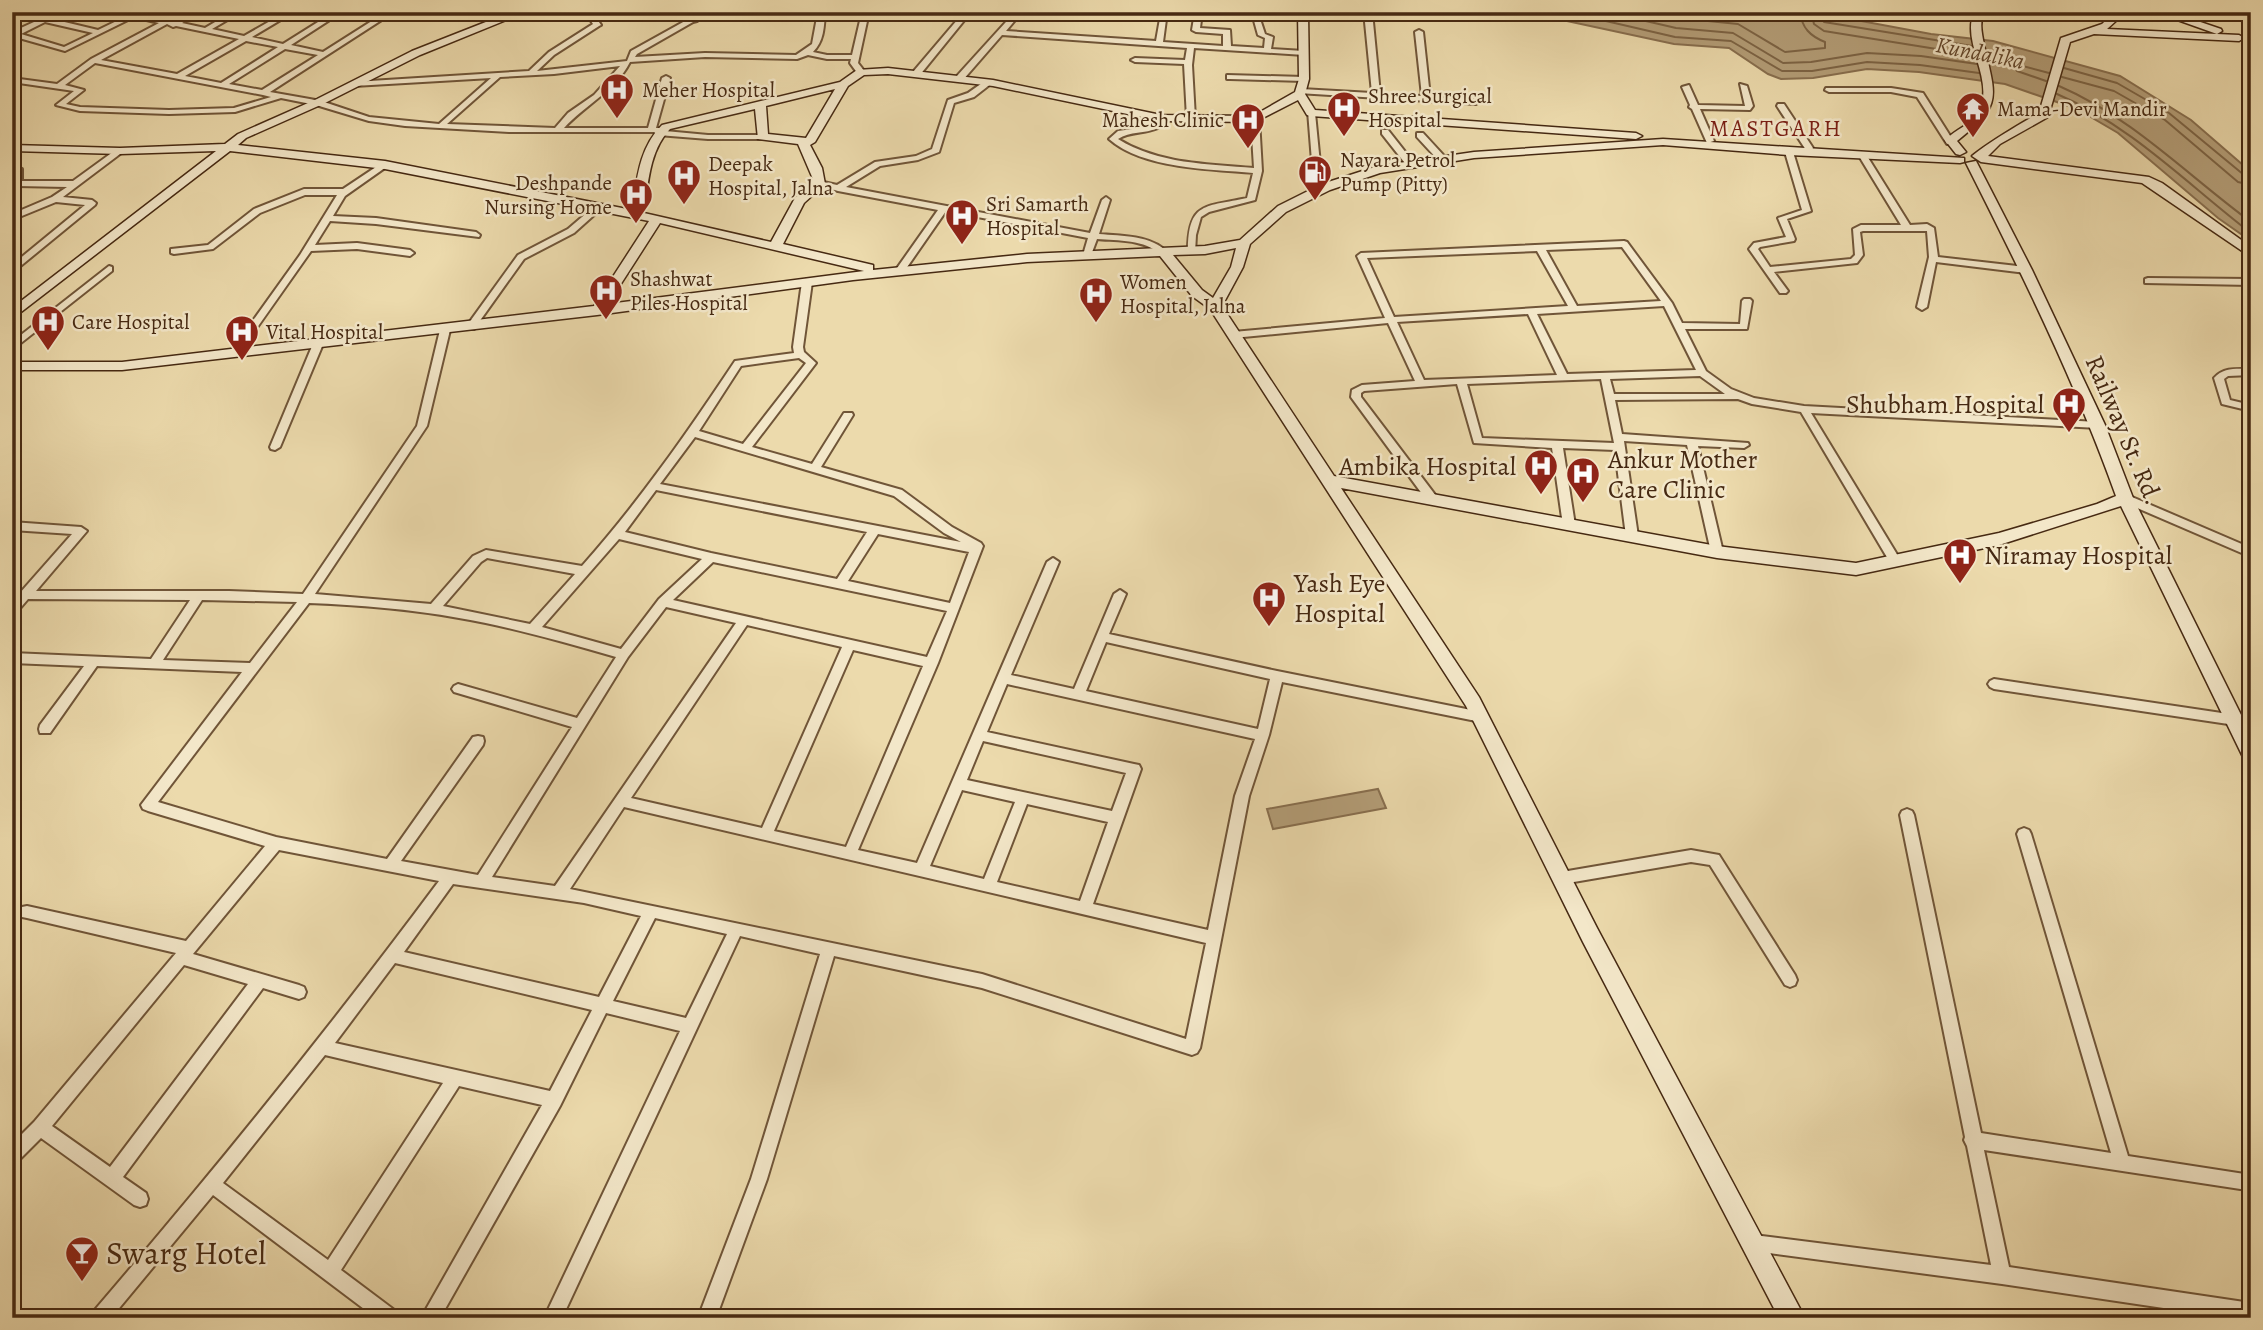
<svg xmlns="http://www.w3.org/2000/svg" width="2263" height="1330" viewBox="0 0 2263 1330" font-family="Alegreya,serif">
  <style>
    .water { fill: #b49e78; stroke: #886f4f; stroke-width: 2 }
    .lines { fill: none; stroke-linecap: round; stroke-linejoin: round }
    .shore { stroke: #7d6445; stroke-width: 2 }
    .street-casing { stroke: #705538; stroke-width: 4 }
    .secondary-casing { stroke: #462912; stroke-width: 3 }
    .street { fill: #f3e7c9; fill-rule: evenodd }
    .secondary { fill: #f3e7c9; fill-rule: evenodd }
    .labels { text-anchor: middle; dominant-baseline: central; stroke-width: 5; stroke-linejoin: round; paint-order: stroke }
    .far-poi-label { font-size: 21px; fill: #462912; stroke: #f3e7c9; text-anchor: start }
    .far-water-label { font-size: 23px; font-style: italic; fill: #62462c; stroke: #f3e7c9 }
    .far-neighbourhood-label { font-size: 23px; letter-spacing: 2px; fill: #7a1f14; stroke: #f3e7c9 }
    .poi-label { font-size: 26px; fill: #462912; stroke: #f3e7c9; text-anchor: start }
    .street-label { font-size: 26px; fill: #462912; stroke: #f3e7c9 }
    .near-poi-label { font-size: 32px; fill: #462912; stroke: #f3e7c9; text-anchor: start }
  </style>
  <rect width="100%" height="100%" fill="#ecdaac"/>
  <filter id="stains"><feTurbulence type="fractalNoise" baseFrequency=".00286" numOctaves="4"/><feColorMatrix values="0 0 0 0 .2 0 0 0 0 .09 0 0 0 0 .02 0 0 0 .5 -.17"/></filter>
  <radialGradient id="worn" r=".72"><stop offset=".6" stop-color="#630" stop-opacity="0"/><stop offset="1" stop-color="#630" stop-opacity=".3"/></radialGradient>
  <path class="water" d="M1525 12H1813L1931 34 1993 41 2120 76 2191 120 2251 172V241L2218 218 2118 133 2077 109 2005 84 1919 72 1867 69 1813 78 1781 79 1768 74 1729 48 1674 44Z
    M1378 789 1386 808 1273 829 1267 809Z"/>
  <g class="lines">
    <path class="shore" d="M1567 12 1675 37 1731 41 1782 71H1812L1867 62 1920 65 1979 73
      M1607 12 1676 28 1733 33 1783 63 1811 62 1867 53 1921 56 1977 64
      M1654 12 1678 18 1738 24 1785 52 1825 48V42C1810 36 1802 28 1800 12
      M1811 12 1814 24 1824 31 1974 55
      M1820 12 1824 22 1972 46
      M2064 68 2117 83 2169 113 2244 175 2251 176
      M2062 77 2114 91 2165 120 2238 182 2251 185
      M2046 81 2017 71 2015 67 2019 65 2049 73
      M2059 86C2133 118 2187 175 2251 222
      M2057 94C2132 126 2187 184 2251 233"/>
    <g class="street-casing">
      <path id="street" d="M12 12H17L12 15Z
        M56 12H65L52 19 98 30 127 16 115 12H129L174 21 192 12H201L182 23 205 28 232 12H241L212 29 244 36 286 12H294L252 37 283 44 334 12H342L291 45 323 52 386 12H394L270 92 321 101 369 117 439 124 491 78 354 86 350 84 354 82 529 71 549 52 593 24 585 12H592L601 25 599 26 554 55 537 71 627 61 631 51 685 21 641 12C656 12 671 15 687 17 694 17 700 12 708 12L698 19 697 21 693 22 637 54 635 57 705 53 796 55 812 44 818 12H825C824 27 824 41 813 52L827 55H852L862 12H869L858 63 865 72 864 74H858L850 63 851 59H827L808 55 797 59 705 57 630 62C616 90 585 105 564 128H648L662 78 666 76 670 78 656 128H665V131L708 135H765L766 137 762 139H708L658 135 654 132H509L405 126 369 121 316 105 281 98 235 112 169 114 80 111 56 105 74 91 12 82V78L57 84 91 59 159 23 134 17 65 51 12 36V32ZM45 22 93 33 64 47 21 34ZM167 24 173 27 176 26 239 39 177 74 101 60ZM246 41 278 47 221 83 185 76ZM285 49 318 55 262 90 229 84ZM95 63 263 95 271 97 234 108 169 110 80 107 66 104 84 90 65 85ZM620 66 594 95 568 113 555 128 447 124 500 77 554 74Z
        M709 12H785L782 14H712Z
        M964 12H971L919 76H913V72Z
        M1015 12H1022L1006 31 1156 41 1161 13 1167 12 1163 42 1223 46V34L1196 32 1192 30 1195 12H1202L1200 28 1230 30 1231 46 1264 48 1265 38 1258 35 1253 17 1242 12H1252L1259 16 1265 34 1273 37 1271 49 1304 51 1308 53 1304 55 1194 48 1192 65 1195 118 1191 120 1187 118 1184 64 1135 62 1131 60 1135 58 1185 60 1187 48 1002 35 962 81H956V77Z
        M2200 12H2217L2251 18V22Z
        M1369 20 1373 22 1380 94 1422 96 1415 32 1419 30 1423 32 1430 97 1473 100 1477 102 1476 104 1298 93 1297 91 1301 89 1372 93 1365 22Z
        M1227 75 1304 77 1308 79 1304 81 1230 79H1227Z
        M985 81 992 83 974 97 954 103 939 152 918 160 880 166 846 187 1090 233 1102 200 1106 197 1110 200 1099 234C1122 236 1152 235 1168 253L1167 255H1161C1145 239 1118 241 1097 239L1091 255 1087 258 1083 255 1088 238 946 211 903 273H897L895 271 938 210 838 191 815 184 819 181 837 185 875 162 916 156 932 149 948 100 968 93Z
        M1740 84 1747 86 1753 106 1750 110 1700 109 1714 141 1707 143 1692 109 1689 107 1690 105 1682 87 1689 85 1698 105 1745 106Z
        M1826 88H1891L1923 93 1954 142 1947 144 1917 97 1891 92H1829L1825 90Z
        M1778 104H1784L1813 148 1812 150H1806L1777 106Z
        M1308 111 1315 113 1321 174 1330 187 1326 190 1323 189 1313 174Z
        M1154 115 1161 117 1158 128C1145 134 1130 131 1118 139 1158 164 1208 164 1254 168L1251 119 1255 117 1259 119 1262 171 1255 200 1209 212 1201 217 1196 235 1195 253 1188 251C1188 201 1206 207 1247 198L1253 173C1210 169 1143 169 1109 139L1118 131 1147 127 1151 125Z
        M1382 130H1388L1414 163V167H1408L1382 134Z
        M1417 133H1423L1446 158V162H1440L1417 137Z
        M117 149 124 151 63 197 92 200 96 203 95 205 12 273V265L85 205 56 202 12 220V214L52 197 67 187 17 186 14 182 12 166 22 169V181H73Z
        M1786 150 1793 152 1811 211 1787 219 1795 239 1794 241 1760 247 1758 249 1770 267 1851 259 1855 255 1853 229 1861 225H1901L1859 156 1863 154 1867 156 1910 225 1927 224 1934 228 1938 257 2026 267 2031 270 2026 273 1936 262 1927 307 1922 310 1917 307 1929 257 1927 231H1863L1860 232 1863 255 1857 263 1774 272 1788 291 1786 293H1780L1749 249 1754 243 1786 237 1778 218 1802 210 1785 152Z
        M382 163 389 165 345 196 333 216 376 218 476 232 480 235 479 237 376 224 330 221 315 245 357 243 410 250 414 253 410 256 357 249 311 251 237 356H231L229 354 300 255 337 195H305L260 213 213 249 174 254 171 253V249L208 245 254 209 304 189H343Z
        M596 205 603 207 574 233 524 259 474 329H468L466 327 518 255 568 229Z
        M1624 241 1627 242 1672 303 1682 323 1740 324 1742 301 1744 299H1750L1752 301 1747 329H1685L1706 371 1731 389 1754 398 1804 406 2098 422 2103 425 2098 428 1811 413 1901 561 1895 565 1891 564 1801 412 1752 404 1738 399 1615 400 1622 434 1748 443 1749 445 1744 448 1698 446 1723 552 1717 556 1711 552 1687 445 1624 441 1638 536 1632 540 1626 536 1615 450 1563 448 1575 525 1569 529 1563 525 1552 448 1474 443 1457 384 1364 391 1361 393V397L1436 496 1437 499 1432 503 1428 502 1351 397 1352 390 1362 385 1415 381 1388 323 1233 338 1228 335 1233 332 1385 318 1357 256 1361 253ZM1622 247 1661 301 1577 306 1546 250ZM1537 251 1568 306 1394 317 1367 258ZM1664 306 1696 370 1567 374 1537 314ZM1528 314 1557 375 1424 380 1397 322ZM1700 376 1725 394H1614L1610 379ZM1601 379 1614 443 1482 438 1467 384Z
        M109 266 112 267V271L12 350V342Z
        M2148 278 2251 279V285L2145 283V279Z
        M807 279 812 282 803 347 804 352 816 363 752 447 812 464 844 413H852L853 415 821 467 902 490 952 527 981 543 983 546 938 663 858 850 917 863 1047 562 1053 558 1059 562 1011 675 1074 689 1114 594 1120 590 1126 594 1109 634 1277 671 1481 712 1485 713 1487 717 1485 721 1481 722 1282 682 1269 735 1249 796 1200 1048 1197 1053 1192 1055 982 988 834 956 767 1179 716 1318H698L751 1179 820 954 740 936 562 1318H544L680 1031 606 1013 560 1106 440 1318H421L542 1105 459 1086 341 1270 397 1312 400 1318H376L213 1195 111 1318H90L93 1312C213 1172 329 1029 439 881L279 850 193 954 299 985 304 987 306 992 304 997 299 999 263 988 123 1177 146 1193 148 1199 146 1205 140 1207 134 1205 41 1138 18 1161 12 1163V1144L34 1122 176 953 27 918 22 917 20 912 22 907 27 906 186 941 265 846 148 811 143 809 141 805 242 672 97 666 50 733H40L39 729 40 725 84 666 12 663V653L151 659 190 600 28 599 16 613 12 614V602L72 534 12 530V522L81 527 87 531 36 591H229L303 594 417 426 440 330 445 327 450 330 427 426 315 594 431 604 473 556 486 550 582 566C639 502 687 433 735 361L794 353 793 347 802 282ZM799 358 806 363 743 444 699 431 741 366ZM695 437 894 496 944 533 961 542 660 484ZM656 490 867 532 837 579 711 553 625 532ZM878 534 969 552 950 603 848 581ZM619 539 702 559 659 599 621 649 542 627ZM487 558 575 574 530 624 443 606 481 562ZM713 562 947 611 927 657 673 600ZM202 600 297 602 250 663 163 660ZM309 603C359 605 410 609 459 618 512 627 564 642 616 657L577 718 458 684 454 686 452 689 454 692 572 727 478 875 401 861 483 745 484 741 483 737 478 736 473 737 387 859 276 837 158 802ZM666 607 736 623 555 886 492 877 628 657ZM747 625 842 647 762 828 631 798ZM1106 642 1270 679 1258 729 1086 691ZM853 650 923 666 846 847 774 831ZM1007 684 1255 739 1235 796 1208 930 1093 904 1141 769 1139 765 1134 764 987 732ZM983 741 1126 773 1112 811 967 780ZM962 790 1015 802 984 879 930 866ZM1027 804 1108 822 1080 901 997 882ZM624 807 1206 943 1186 1039 982 974 570 889ZM453 884 584 903 641 916 599 997 404 952ZM655 918 727 934 686 1018 613 1001ZM395 963 592 1010 550 1091 335 1043ZM184 965 248 984 110 1167 52 1126ZM325 1055 443 1083 328 1260 223 1183Z
        M318 341 323 344 280 447 275 450 271 449 270 447 313 344Z
        M2251 369V375L2228 376 2224 379 2230 400 2251 405V411L2222 404 2214 378C2224 367 2237 369 2251 369Z
        M2125 494 2251 548V557L2121 501 2120 498Z
        M1994 679 2235 715 2239 716 2241 720 2239 724 2235 725 1994 689 1990 687 1988 684 1990 681Z
        M1907 809 1912 811 1914 815 1981 1133 2111 1153 2017 834 2019 830 2024 828 2029 830 2031 834 2128 1156 2251 1175V1189L2247 1190 1984 1150 2009 1267 2251 1303V1318H2231L2002 1284 1754 1251 1748 1249 1746 1243 1748 1237 1754 1235 1991 1265 1967 1146 1964 1140 1965 1137 1900 815 1902 811Z
        M1691 850 1719 855 1795 975 1797 980 1795 985 1790 987 1785 985 1710 865 1691 862 1562 884 1557 882 1555 878 1557 874 1562 872Z"/>
    </g>
    <g class="secondary-casing">
      <path id="secondary" d="M511 12H526L420 55 325 103 246 138 238 145 385 161 632 210C637 179 639 148 662 125L840 82 857 70 888 68 993 80 1161 115 1253 116 1295 92 1299 79 1298 12H1308L1309 79 1305 94 1315 110 1636 133 1642 136 1636 139 1311 116 1307 115 1298 100 1255 122 1161 121 993 86 888 74 864 75 848 86 815 142 810 145 822 168 825 184 804 203 783 244 873 265V270L1027 254 1205 246 1240 240 1278 206 1322 184 1378 166 1474 152 1663 139 1964 158V162L1960 163 1789 155 1663 145 1474 158 1380 173 1330 190 1286 212 1250 244 1243 267 1222 306 1334 476 1717 546 1856 563 1999 533 2097 504 2116 496C2075 381 2021 272 1966 163L1976 161 2032 270 2105 425 2133 498 2251 735V762L2244 759 2121 506 1999 545 1856 575 1717 558 1341 488 1479 697 1597 928 1805 1318H1779L1583 942 1466 706 1210 309 1192 296 1160 256 1027 262 853 280 597 315 122 370H12V362H122L594 306 649 221 385 169 230 151 12 319V308L216 151 120 154 12 151V145L120 148 225 144 238 134 317 99 412 51ZM835 89 806 138 768 134 766 106ZM755 109 758 139 798 144 813 179V183L795 198 771 242 644 213C648 184 649 151 670 129ZM660 223 864 271 608 304ZM1236 248 1231 267 1213 298 1202 290 1173 255 1205 254Z
        M1974 12H1984C1979 23 1982 34 1984 45 1996 98 2003 105 1957 141L1966 152 1960 155 1956 154 1945 140C1955 130 1972 124 1979 111 1995 80 1961 43 1974 12Z
        M2115 12H2126L2107 29 2217 34 2155 12H2171L2221 29 2222 31 2217 34 2239 35 2244 38 2239 41 2094 34 2070 42 2048 117 2000 144 1988 156 2149 177 2162 183 2251 247V257L2142 183 1981 162 1972 156C1992 140 2015 127 2039 113L2061 38 2102 24Z"/>
    </g>
    <use href="#street" class="street"/>
    <use href="#secondary" class="secondary"/>
  </g>
  <defs>
    <g id="hospital-pin" transform="scale(1.75)"><path d="M0 17L-7.5 6A9.5 9.5 0 1 1 7.5 6Z" fill="#8f2418" stroke="#f3e7c9"/><path d="M-5-5h3v3.5h4V-5h3V5h-3V1.5h-4V5h-3Z" fill="#fff"/></g>
    <g id="temple-pin" transform="scale(1.75)"><path d="M0 17L-7.5 6A9.5 9.5 0 1 1 7.5 6Z" fill="#8f2418" stroke="#f3e7c9"/><path d="M0-6L5-2H3V0L6.5 2.5H4V6H1.5V3h-3V6H-4V2.5H-6.5L-3 0V-2H-5Z" fill="#fff"/></g>
    <g id="fuel-pin" transform="scale(1.75)"><path d="M0 17L-7.5 6A9.5 9.5 0 1 1 7.5 6Z" fill="#8f2418" stroke="#f3e7c9"/><path d="M-5.5-6h7V0h2V4h1.3V-2.5L3-4.5l.8-.8L6-3V5H2.5V1h-1V6h-7ZM-4.2-4.7v3.2H.2V-4.7Z" fill="#fff"/></g>
    <g id="bar-pin" transform="scale(1.75)"><path d="M0 17L-7.5 6A9.5 9.5 0 1 1 7.5 6Z" fill="#8f2418" stroke="#f3e7c9"/><path d="M-6-5H6L.8 .8V4.5H3.5V6h-7V4.5H-.8V.8Z" fill="#fff"/></g>
  </defs>
  <g fill-rule="evenodd">
    <use href="#hospital-pin" x="617" y="90"/>
    <use href="#hospital-pin" x="1344" y="108"/>
    <use href="#temple-pin" x="1973" y="109"/>
    <use href="#hospital-pin" x="1248" y="120"/>
    <use href="#fuel-pin" x="1315" y="172"/>
    <use href="#hospital-pin" x="684" y="176"/>
    <use href="#hospital-pin" x="636" y="195"/>
    <use href="#hospital-pin" x="962" y="216"/>
    <use href="#hospital-pin" x="606" y="291"/>
    <use href="#hospital-pin" x="1096" y="294"/>
    <use href="#hospital-pin" x="48" y="322"/>
    <use href="#hospital-pin" x="242" y="332"/>
    <use href="#hospital-pin" x="2069" y="404"/>
    <use href="#hospital-pin" x="1541" y="466"/>
    <use href="#hospital-pin" x="1583" y="474"/>
    <use href="#hospital-pin" x="1960" y="555"/>
    <use href="#hospital-pin" x="1269" y="598"/>
    <use href="#bar-pin" x="82" y="1253"/>
  </g>
  <g class="labels">
    <g class="far-poi-label">
      <text x="642" y="90">Meher Hospital</text>
      <text x="1368" y="96">Shree Surgical<tspan x="1368" dy="24">Hospital</tspan></text>
      <text x="1997" y="109">Mama-Devi Mandir</text>
      <text x="1224" y="120" text-anchor="end">Mahesh Clinic</text>
      <text x="1340" y="160">Nayara Petrol<tspan x="1340" dy="24">Pump (Pitty)</tspan></text>
      <text x="708" y="164">Deepak<tspan x="708" dy="24">Hospital, Jalna</tspan></text>
      <text x="612" y="183" text-anchor="end">Deshpande<tspan x="612" dy="24">Nursing Home</tspan></text>
      <text x="986" y="204">Sri Samarth<tspan x="986" dy="24">Hospital</tspan></text>
      <text x="630" y="279">Shashwat<tspan x="630" dy="24">Piles Hospital</tspan></text>
      <text x="1120" y="282">Women<tspan x="1120" dy="24">Hospital, Jalna</tspan></text>
      <text x="72" y="322">Care Hospital</text>
      <text x="266" y="332">Vital Hospital</text>
    </g>
    <g class="far-water-label">
      <text transform="translate(1980 53) rotate(11)">Kundalika</text>
    </g>
    <g class="far-neighbourhood-label">
      <text x="1776" y="128">MASTGARH</text>
    </g>
    <g class="poi-label">
      <text x="2044" y="404" text-anchor="end">Shubham Hospital</text>
      <text x="1608" y="459">Ankur Mother<tspan x="1608" dy="30">Care Clinic</tspan></text>
      <text x="1516" y="466" text-anchor="end">Ambika Hospital</text>
      <text x="1984" y="555">Niramay Hospital</text>
      <text x="1294" y="583">Yash Eye<tspan x="1294" dy="30">Hospital</tspan></text>
    </g>
    <g class="street-label">
      <text transform="translate(2124 430) rotate(67)">Railway St. Rd.</text>
    </g>
    <g class="near-poi-label">
      <text x="106" y="1253">Swarg Hotel</text>
    </g>
  </g>
  <rect width="2263" height="1330" fill="none" stroke="#ecdaac" stroke-width="42"/>
  <rect x="14" y="14" width="2235" height="1302" fill="none" stroke="#462912" stroke-width="3.5"/>
  <rect x="21" y="21" width="2221" height="1288" fill="none" stroke="#462912" stroke-width="2"/>
  <rect width="100%" height="100%" filter="url(#stains)"/>
  <rect width="100%" height="100%" fill="url(#worn)"/>
</svg>
